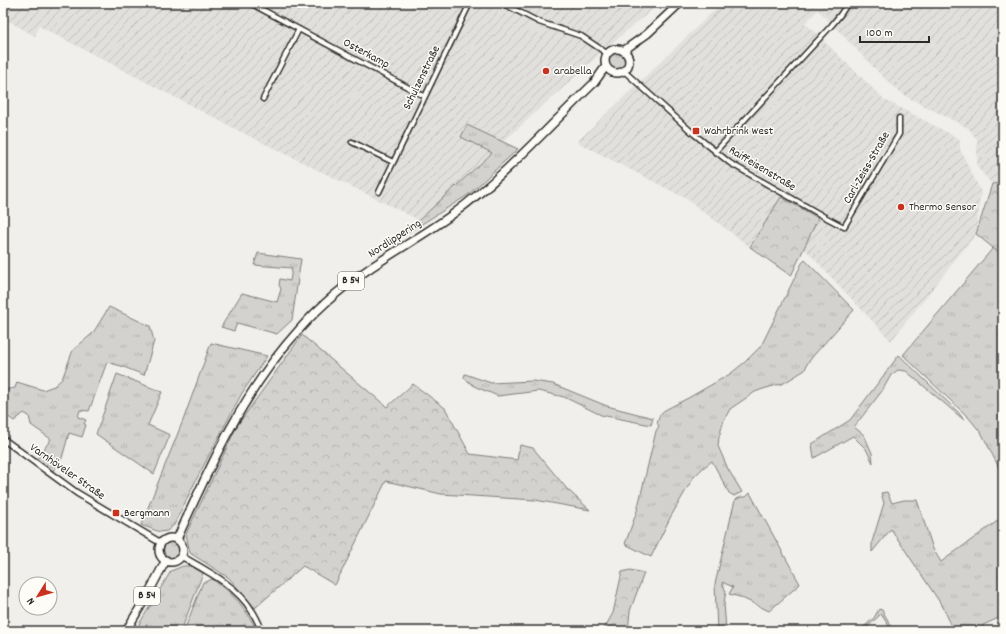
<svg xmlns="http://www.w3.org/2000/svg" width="1006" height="634" viewBox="0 0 1006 634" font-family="Dekko,sans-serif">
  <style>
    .industrial { fill: url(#industrial-furrows) }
    .grass { fill: url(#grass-tufts); stroke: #7f7e7d }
    .forest { fill: url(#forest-crowns); stroke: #7f7e7d }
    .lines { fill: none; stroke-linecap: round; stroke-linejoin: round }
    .minor-casing { stroke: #2b2b2b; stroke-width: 7 }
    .tertiary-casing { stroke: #2b2b2b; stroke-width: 8 }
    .primary-casing { stroke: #2b2b2b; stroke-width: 10 }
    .minor { stroke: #fdfcf7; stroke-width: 4 }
    .tertiary { stroke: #fdfcf7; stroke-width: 5 }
    .primary { stroke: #fdfcf7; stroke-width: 7 }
    .poi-dot { fill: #c8321e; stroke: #fdfcf7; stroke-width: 1.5 }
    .labels { text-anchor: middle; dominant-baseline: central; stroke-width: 3; stroke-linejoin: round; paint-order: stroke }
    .shield { fill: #fdfcf7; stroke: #6a6a68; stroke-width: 1 }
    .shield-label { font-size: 11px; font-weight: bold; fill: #2b2b2b }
    .street-label { font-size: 12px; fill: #2b2b2b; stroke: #fdfcf7 }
    .poi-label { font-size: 12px; fill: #2b2b2b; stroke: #fdfcf7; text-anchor: start }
  </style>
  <defs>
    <pattern id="industrial-furrows" width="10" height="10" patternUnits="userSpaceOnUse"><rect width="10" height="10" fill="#e1e0dc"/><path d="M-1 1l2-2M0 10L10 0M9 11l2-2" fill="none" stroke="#c1c0bd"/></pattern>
    <pattern id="grass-tufts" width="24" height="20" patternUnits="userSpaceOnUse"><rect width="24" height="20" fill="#d3d2cf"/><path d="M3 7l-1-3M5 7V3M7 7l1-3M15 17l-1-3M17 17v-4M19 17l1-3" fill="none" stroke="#b5b4b2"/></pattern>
    <pattern id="forest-crowns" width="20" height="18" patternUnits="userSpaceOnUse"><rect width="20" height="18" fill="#d3d2cf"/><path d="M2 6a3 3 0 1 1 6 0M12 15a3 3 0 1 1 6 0" fill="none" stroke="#b5b4b2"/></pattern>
  </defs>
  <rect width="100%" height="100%" fill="#f0efeb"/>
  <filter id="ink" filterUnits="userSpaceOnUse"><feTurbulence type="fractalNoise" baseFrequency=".025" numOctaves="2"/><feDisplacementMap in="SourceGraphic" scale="8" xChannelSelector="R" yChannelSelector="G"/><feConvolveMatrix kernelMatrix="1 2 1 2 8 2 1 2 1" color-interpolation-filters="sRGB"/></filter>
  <g filter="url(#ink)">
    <path class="industrial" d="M3 3H660L611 44 503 142 467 125 462 137 492 152 419 220 249 136 39 26 35 36 3 18Z
      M722 3H1003V183L992 184 977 167V139L968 128 907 97 892 86 818 10 805 23 885 100 960 139V149L981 192 976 234 891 341 804 248 818 219 781 198 750 247 685 198 577 142Z"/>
    <path class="grass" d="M608 61a9 9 0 1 1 18 0a9 9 0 1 1-18 0Z
      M467 125 518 149 468 195 401 237H396L419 220 492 153 461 137Z
      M993 248 1003 256V476L982 434 969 418 903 355Z
      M258 253 301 259 292 320 277 334 237 323 234 331 221 327 242 293 277 302 281 289 279 285 280 279 290 281 292 268 254 265Z
      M805 260 854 310 814 355 807 364 805 370 784 383 763 389 755 392 730 409 724 420 719 437 718 446 728 469 742 492 734 496 729 493 712 461 703 468 693 478 670 518 651 557 625 544 637 511 656 431 659 426 657 423 660 414 665 410 690 397 730 374 745 362 761 346 802 263Z
      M109 307 150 326 154 341 144 375 121 366 107 362 89 411 80 410 78 417 86 420 84 424 86 425 82 437 69 433 62 458 53 471 37 459 51 439 31 425 29 416 24 413 14 421 3 413V390L15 388 17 382 43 390 54 386 62 379 73 350 93 333Z
      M211 343 267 356 242 393 196 480 174 525 167 531 160 532 141 525 184 418Z
      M899 355 958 412 964 420 906 371 898 370 891 375 882 391 854 427 864 435 872 453 873 463 866 449 853 436 814 458 812 444 850 420Z
      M117 374 162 392 148 425 170 435 154 474 96 434Z
      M465 374 491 383 533 381 553 384 607 406 653 418 651 425 601 415 564 397 538 391 498 396 476 387 464 378Z
      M887 492 892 503 904 500H917L933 549 941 562 1003 517V616L983 625 984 631H954L943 607 891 529 872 552V542L884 503 881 493Z
      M750 493 800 584 769 611 740 597 729 594 733 587 722 582 726 592 724 602 726 631H717L715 584 735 500 741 497H746Z
      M162 549a9 9 0 1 1 18 0a9 9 0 1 1-18 0Z
      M183 566H191L203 573 181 631H135L171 571Z
      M212 579C233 593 246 608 257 631H184L203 582H206Z
      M879 609 882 610 894 631H892L881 614 863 631H859L874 618Z"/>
    <path class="forest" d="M1003 183V256L976 234 992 184Z
      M781 197 818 218 791 276 750 247Z
      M302 335 387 407 413 384 445 408 470 454 517 460 520 445 533 448 567 489 590 510 535 500 441 494 386 481 335 585 303 566 255 608 229 578 190 553 186 534 237 426Z
      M630 570 644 573 630 611 628 631H603L613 613 622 572Z"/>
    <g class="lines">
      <g class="minor-casing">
        <path id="minor" d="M250 3 424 96
          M502 3 539 22 581 36 608 54
          M624 71 694 134 730 163 823 216 844 227 899 134V118
          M263 99 299 29
          M352 142 393 162
          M715 152 831 26 840 15 848 3
          M379 192 470 3"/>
      </g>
      <g class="tertiary-casing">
        <path id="tertiary" d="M3 439 77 493 161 543
          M181 556C207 571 236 585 252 611 256 617 259 624 262 631"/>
      </g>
      <g class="primary-casing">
        <path id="primary" d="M605 61a12 12 0 1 1 24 0a12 12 0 1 1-24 0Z
          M623 51 647 34 680 3
          M159 550a12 12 0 1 1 24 0a12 12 0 1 1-24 0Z
          M177 539C210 466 243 392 297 332 322 303 352 279 384 259 407 244 431 230 453 214 505 176 548 127 594 83L606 66
          M126 631 148 594 166 560"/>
      </g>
      <use href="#minor" class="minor"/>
      <use href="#tertiary" class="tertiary"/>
      <use href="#primary" class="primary"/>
    </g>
  </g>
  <g class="poi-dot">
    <circle cx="546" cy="71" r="4"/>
    <rect x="692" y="127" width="8" height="8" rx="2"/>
    <circle cx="901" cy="207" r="4"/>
    <rect x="112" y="509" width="8" height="8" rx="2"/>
  </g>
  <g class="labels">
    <g class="shield">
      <rect x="338" y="272" width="26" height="18" rx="3"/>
      <rect x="134" y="587" width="26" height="18" rx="3"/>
    </g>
    <g class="shield-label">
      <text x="351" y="281">B 54</text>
      <text x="147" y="596">B 54</text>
    </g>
    <g class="street-label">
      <text transform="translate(366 54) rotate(28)">Osterkamp</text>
      <text transform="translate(422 78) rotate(-64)">Schulzenstraße</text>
      <text transform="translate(867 168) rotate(-60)">Carl-Zeiss-Straße</text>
      <text transform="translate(762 169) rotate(31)">Raiffeisenstraße</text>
      <text transform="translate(395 239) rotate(-33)">Nordlippering</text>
      <text transform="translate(67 472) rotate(35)">Varnhöveler Straße</text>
    </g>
    <g class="poi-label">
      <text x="554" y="71">arabella</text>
      <text x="704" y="131">Wahrbrink West</text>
      <text x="909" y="207">Thermo Sensor</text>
      <text x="124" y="513">Bergmann</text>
    </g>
  </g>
  <rect width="1006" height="634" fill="none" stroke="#fdfcf7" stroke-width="16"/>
  <rect x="8" y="8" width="990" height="618" fill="none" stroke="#2b2b2b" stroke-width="1.5" filter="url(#ink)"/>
  <g transform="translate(38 596) rotate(233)"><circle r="19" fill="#fdfcf7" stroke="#a9a8a5"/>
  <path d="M0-3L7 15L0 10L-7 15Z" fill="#c8321e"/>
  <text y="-6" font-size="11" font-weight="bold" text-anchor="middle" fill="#2b2b2b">N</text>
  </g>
  <path d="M860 36v6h69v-6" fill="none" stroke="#2b2b2b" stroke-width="2"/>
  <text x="866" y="36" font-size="12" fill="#2b2b2b" stroke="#fdfcf7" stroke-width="3" paint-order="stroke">100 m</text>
</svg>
